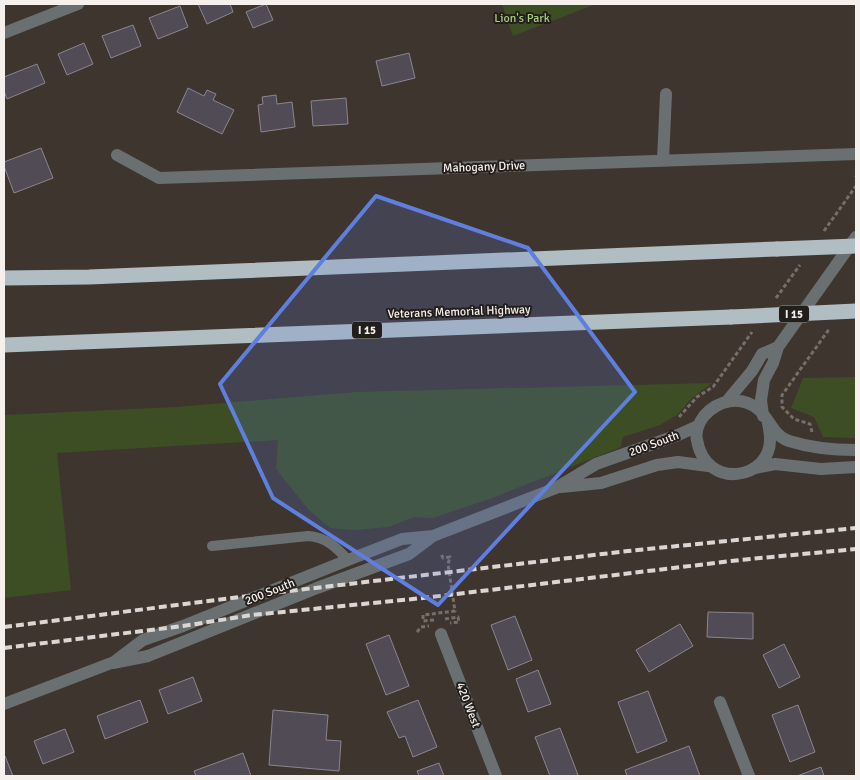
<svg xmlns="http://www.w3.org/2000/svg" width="860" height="780" viewBox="0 0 860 780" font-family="Signika,sans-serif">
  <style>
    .green { fill: #3d4e24 }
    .building { fill: #504b54; stroke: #8b858f }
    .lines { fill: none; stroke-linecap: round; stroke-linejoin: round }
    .path { stroke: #766e68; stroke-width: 3; stroke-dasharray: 4 2.5; stroke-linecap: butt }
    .service { stroke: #6a7072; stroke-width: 10 }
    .minor { stroke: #6a7072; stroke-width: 12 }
    .tertiary { stroke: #6a7072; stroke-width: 12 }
    .motorway { stroke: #b0bdc2; stroke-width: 15 }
    .rail { stroke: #dcd6d2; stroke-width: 4; stroke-dasharray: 8 4; stroke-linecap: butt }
    .motorway-bridge { stroke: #b0bdc2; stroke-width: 15 }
    .marked { fill: #5e7fde; fill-opacity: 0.2; stroke: #5e7fde; stroke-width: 4; stroke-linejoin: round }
    .labels { text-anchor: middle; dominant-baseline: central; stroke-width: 4; stroke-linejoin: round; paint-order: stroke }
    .shield { fill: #221e1b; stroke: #b6b1ad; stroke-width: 1 }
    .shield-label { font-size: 11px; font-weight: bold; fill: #f6f0ec }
    .park-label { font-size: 12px; fill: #aace7c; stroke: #221e1b }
    .street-label { font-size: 12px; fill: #f6f0ec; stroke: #221e1b }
  </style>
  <rect width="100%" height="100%" fill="#3e352f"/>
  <path class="green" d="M502 4H596L513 36Z
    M856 377V438L823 437 814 417 791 408 803 378Z
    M712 383 692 398 677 415 660 425 623 437 621 447 495 497 433 518 414 517 388 527 356 530 330 528 308 509 276 469 278 440 57 453 71 590 4 598V415L176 407 357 392Z"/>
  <path class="building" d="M198 4H230L233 12 207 24Z
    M266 4 273 20 253 28 246 12Z
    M180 6 188 27 158 39 149 18Z
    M133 25 141 46 111 58 102 36Z
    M84 43 93 64 67 75 58 54Z
    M409 53 415 78 382 86 376 61Z
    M37 64 45 83 7 99 4 91V77Z
    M188 88 204 96 207 90 216 94 213 100 234 110 222 134 177 112Z
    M276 95 277 104 292 102 295 127 261 132 258 105 263 104 262 97Z
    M346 98 348 124 313 126 311 101Z
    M41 148 53 178 14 193 4 166V162Z
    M708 612 753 613V639L707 637Z
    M515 616 532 660 508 670 491 625Z
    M680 624 693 646 649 672 636 650Z
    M389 635 409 686 386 695 366 644Z
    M784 644 800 677 779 688 763 655Z
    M538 670 551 704 528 712 516 679Z
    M193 677 202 701 168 714 159 690Z
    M648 691 667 741 637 753 618 702Z
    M140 700 148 722 105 739 97 716Z
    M418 700 437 747 413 757 405 736 399 738 387 712Z
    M798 705 815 752 790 762 772 715Z
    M273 710 328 715 326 740 341 741 339 771 269 765Z
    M560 728 578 775 574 776H550L535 737Z
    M65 729 74 752 43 764 34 741Z
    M689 746 700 776H627L625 770Z
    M243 753 251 776H196L194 771Z
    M5 756 13 776H4V757Z
    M439 763 444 776H419L417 771Z
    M821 767 824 776H797Z"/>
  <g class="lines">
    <path class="path" d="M856 176V177
      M824 231 856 186
      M776 298 800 265
      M679 417 697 397 713 387 752 332
      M812 432 810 424 794 419 782 407V395L830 328
      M445 619 458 617 459 622 450 623
      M434 620 423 621V615L455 611 448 564 450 557 443 558 441 554
      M417 632 421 627 429 626"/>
    <path class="service" d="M212 546 308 536C326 537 336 547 348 560"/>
    <path class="minor" d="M4 33 78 4
      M117 155 159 178 856 154
      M663 160 666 94
      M441 634 496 776
      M720 702 749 776"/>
    <path class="tertiary" d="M727 401 752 371 762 354 778 347
      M763 416 761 400 764 380 773 363 778 347 856 237
      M768 423C769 428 770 433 770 438 772 479 706 492 697 440 695 432 699 422 704 416 718 400 740 395 758 409 770 419 773 436 789 441 811 448 834 450 856 450
      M755 468 775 464 821 469 856 467
      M561 487 601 483 657 465 678 462 708 466
      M113 663 148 656 317 588 409 554 433 536 556 488 596 464 678 435 698 426
      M4 704 114 662 143 640 183 626 348 560 402 539 433 536"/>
    <path class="motorway" d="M4 278 89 277 777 249
      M4 345 731 317"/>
    <path class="rail" d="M4 627 264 594 628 551 856 528
      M4 648 183 626 252 615 423 598 740 560 856 549"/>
    <path class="motorway-bridge" d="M777 249 856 246
      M731 317 856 311"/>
  </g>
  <path class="marked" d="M376 196 528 248 635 392 438 605 273 498 220 384Z"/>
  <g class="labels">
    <g class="shield">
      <rect x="779" y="305.5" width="30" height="17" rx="4"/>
      <rect x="352" y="321.5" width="30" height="17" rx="4"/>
    </g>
    <g class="shield-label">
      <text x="794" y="314">I 15</text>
      <text x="367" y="330">I 15</text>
    </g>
    <g class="park-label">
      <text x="522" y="18">Lion's Park</text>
    </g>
    <g class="street-label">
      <text transform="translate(484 167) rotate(-2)">Mahogany Drive</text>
      <text transform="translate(459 312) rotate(-2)">Veterans Memorial Highway</text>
      <text transform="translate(654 444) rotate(-20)">200 South</text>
      <text transform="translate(270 592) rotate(-22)">200 South</text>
      <text transform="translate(468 705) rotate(69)">420 West</text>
    </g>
  </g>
  <rect width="860" height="780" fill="none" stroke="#f6f0ec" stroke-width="10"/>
</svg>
